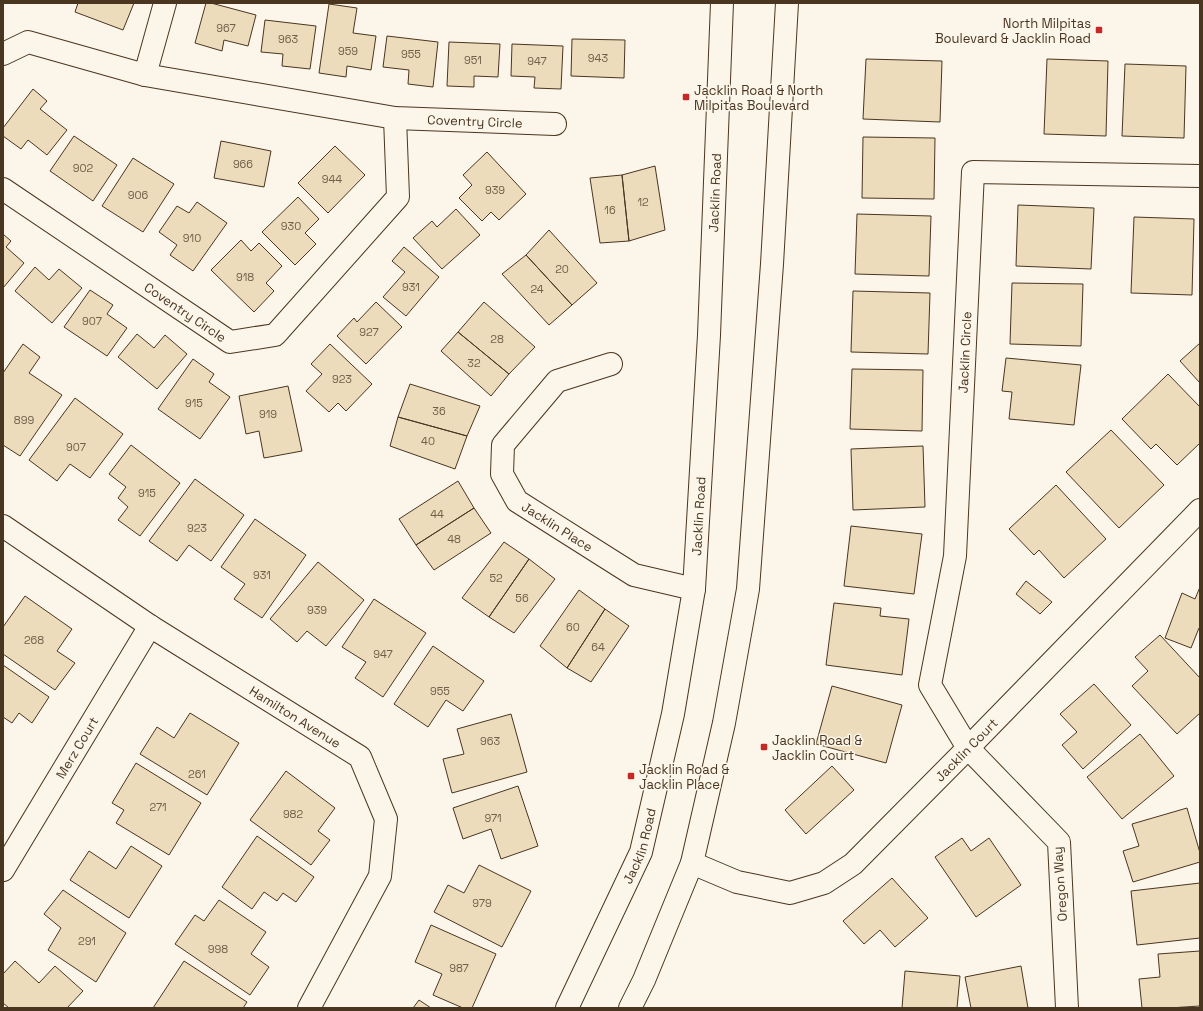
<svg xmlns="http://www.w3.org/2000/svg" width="1203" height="1011" viewBox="0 0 1203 1011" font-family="'Space Grotesk',sans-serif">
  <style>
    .building { fill: #ecdcbc; stroke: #4a3520 }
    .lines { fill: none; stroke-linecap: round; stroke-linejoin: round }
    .minor-casing { stroke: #4a3520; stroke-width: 24 }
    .secondary-casing { stroke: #4a3520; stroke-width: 24 }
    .minor { stroke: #fbf6e9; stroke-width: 22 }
    .secondary { stroke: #fbf6e9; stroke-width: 22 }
    .poi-dot { fill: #c62828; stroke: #fbf6e9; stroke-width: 1.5 }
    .labels { text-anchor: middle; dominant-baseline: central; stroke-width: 3; stroke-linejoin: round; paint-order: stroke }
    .number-label { font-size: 11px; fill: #725f47 }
    .poi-label { font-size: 13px; fill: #4a3520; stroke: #fbf6e9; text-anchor: start }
    .street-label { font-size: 13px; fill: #4a3520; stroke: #fbf6e9 }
  </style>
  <rect width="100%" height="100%" fill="#fbf6e9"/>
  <path class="building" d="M78 3H134L123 30 75 12Z
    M206 3H211L256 15 248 46 224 40 222 51 195 43Z
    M329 4 357 8 353 33 376 36 371 70 347 66 346 77 319 73Z
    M265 20 316 26 310 69 282 66 283 54 261 52Z
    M387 36 438 42 433 87 408 84 409 70 383 67Z
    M572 39 625 40 624 78 571 76Z
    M449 42 500 44 498 77 474 76V87L447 86Z
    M512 44 563 46 561 89 534 88 535 77 511 76Z
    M866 59 942 61 940 122 863 119Z
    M1047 59 1108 61 1106 136 1044 134Z
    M1125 64 1186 66 1184 138 1122 136Z
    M33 89 47 101 40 109 67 130 47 155 28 140 21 149 3 136V128Z
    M74 136 117 165 93 201 50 171Z
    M863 137 935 138 934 199 862 198Z
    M221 141 271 151 264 187 214 178Z
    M335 146 365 175 328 213 298 183Z
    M487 152 526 194 499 220 491 212 482 221 459 198 472 185 463 175Z
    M133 158 174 184 143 232 102 206Z
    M655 166 665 230 629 241 622 175Z
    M622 175 629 241 600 243 590 178Z
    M298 197 319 219 305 233 316 244 295 265 262 232Z
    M197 202 227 223 193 271 170 255 177 245 159 232 177 206 189 213Z
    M1018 205 1094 208 1091 269 1016 266Z
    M456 209 480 235 442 269 413 238 432 221 437 227Z
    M857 214 931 216 929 276 855 274Z
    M1134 217 1194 219 1192 295 1131 293Z
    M549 230 597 283 572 305 526 255Z
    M3 234 11 241 6 247 24 263 3 288Z
    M241 240 251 251 259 243 282 266 266 283 274 291 254 312 211 270Z
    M404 247 439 277 406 316 383 297 405 272 392 261Z
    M526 255 572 305 549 325 502 274Z
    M35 267 49 280 59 269 82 288 52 323 15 291Z
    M1012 283 1083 284 1081 346 1010 344Z
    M90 290 113 305 107 314 127 328 107 356 64 327Z
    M853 291 930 293 928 354 851 352Z
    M376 302 402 327 366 364 337 336 354 318 357 322Z
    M484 302 535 347 509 374 458 332Z
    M458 332 509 374 491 396 441 351Z
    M137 334 154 348 165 335 187 354 157 389 118 357Z
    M1200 343V383L1180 361Z
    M23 344 40 357 29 373 62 395 20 456 3 445V373Z
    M330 344 372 384 346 411 338 403 329 412 306 391 322 374 311 364Z
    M1006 358 1081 365 1074 425 1009 419 1012 392 1002 391Z
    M193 359 214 374 209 382 230 397 200 439 158 409Z
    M852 369 923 370 922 431 850 429Z
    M1168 374 1200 407V443L1177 465 1156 444 1151 449 1122 419Z
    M410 384 480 406 467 436 398 417Z
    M288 386 302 451 264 458 259 431 246 434 239 396Z
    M75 398 123 434 90 478 70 464 57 481 29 460Z
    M398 417 467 436 455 469 390 446Z
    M1111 430 1164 485 1119 528 1066 472Z
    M131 445 180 483 140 536 118 520 128 507 118 498 126 487 109 474Z
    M923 446 925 507 853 510 851 449Z
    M195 479 244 515 211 561 189 545 177 561 149 541Z
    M458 481 474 508 416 545 399 519Z
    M1056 485 1106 539 1064 578 1039 550 1034 555 1009 529Z
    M474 508 491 533 434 570 416 545Z
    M255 519 306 555 262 618 234 599 245 584 221 567Z
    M851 526 922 534 914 594 844 586Z
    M504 542 529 559 489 617 462 598Z
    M529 559 555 579 514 633 489 617Z
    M318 562 364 600 326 646 307 631 297 642 270 619Z
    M1026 581 1052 602 1040 614 1016 594Z
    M1200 587V628H1199L1191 648 1165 638 1182 593 1195 599Z
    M579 590 605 609 567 668 540 646Z
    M25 596 72 629 57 651 75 663 55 690 3 654V627Z
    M374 599 426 633 383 697 355 678 366 662 342 647Z
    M834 603 881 608 880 616 909 619 902 675 826 665Z
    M605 609 629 626 591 682 567 668Z
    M1160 635 1200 678V713L1177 734 1132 686 1148 671 1135 657Z
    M433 646 484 681 463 711 446 700 428 727 394 704Z
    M3 665 49 697 32 723 19 713 12 723 3 717Z
    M1094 684 1131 725 1083 769 1062 745 1077 732 1060 714Z
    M832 686 902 705 886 763 816 744Z
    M190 713 239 743 207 795 140 754 157 727 174 738Z
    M511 714 527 772 452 793 443 759 464 754 457 729Z
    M1140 734 1174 776 1122 819 1087 777Z
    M136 763 201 803 169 855 116 823 124 810 112 803Z
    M832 766 854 790 806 834 785 810Z
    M286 771 335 808 318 831 330 840 311 865 250 820Z
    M518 786 538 846 501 859 491 829 463 839 453 808Z
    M1187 808 1200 853V862L1133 882 1123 851 1139 846 1132 824Z
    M257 836 314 877 296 902 283 893 277 901 264 892 252 909 222 887Z
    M962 838 971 851 989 838 1021 885 976 917 935 857Z
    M131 846 162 866 129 918 70 880 89 851 116 869Z
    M479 865 531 891 502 947 434 912 448 885 464 893Z
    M892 878 928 918 895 947 880 930 864 944 843 921Z
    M1200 883V938L1137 945 1131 891Z
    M63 890 126 933 96 982 48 950 61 928 44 914Z
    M219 900 266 932 251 954 269 967 250 995 175 944 195 915 204 921Z
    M431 925 496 954 472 1008H463L433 995 442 974 415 962Z
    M1200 951V1006L1169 1008H1142L1139 979 1160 977 1158 954Z
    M15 961 39 983 55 966 83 991 67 1008H9L3 1003V974Z
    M184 961 247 1002 243 1008H153Z
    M1021 966 1028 1008H971L965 977Z
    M905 971 960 976 957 1008H902Z
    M419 1000 431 1008H413Z"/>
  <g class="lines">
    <g class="minor-casing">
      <g id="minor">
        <path id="s1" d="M3 54 28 42 145 75 395 118 555 124"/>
        <path d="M145 75 165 3"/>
        <path id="s2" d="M3 189 230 342 275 335 398 197 395 118"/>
        <path id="s3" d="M611 364 557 381 503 445 502 474 517 501 634 575 694 589"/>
        <path id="s4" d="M3 526 150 626 360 757 386 819 380 876 309 1008"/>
        <path id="s5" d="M692 863 737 882 790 893 824 883 853 864 968 748 1200 510"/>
        <path id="s6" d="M3 870 150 626"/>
        <path id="s7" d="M1067 1008 1059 842 968 748 930 685 955 556 973 172 1200 176"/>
      </g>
    </g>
    <g class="secondary-casing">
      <g id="secondary">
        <path id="s8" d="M567 1008 641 852 673 714 694 589 709 335 722 3"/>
        <path d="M630 1008 644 980 692 863 724 723 748 589 772 264 787 3"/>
      </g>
    </g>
    <use href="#minor" class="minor"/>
    <use href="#secondary" class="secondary"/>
  </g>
  <g class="poi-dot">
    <rect x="1095" y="26" width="8" height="8" rx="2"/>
    <rect x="682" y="93" width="8" height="8" rx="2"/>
    <rect x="760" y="743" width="8" height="8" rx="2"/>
    <rect x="627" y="772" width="8" height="8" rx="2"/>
  </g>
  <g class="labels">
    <g class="number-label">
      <text x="226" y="28">967</text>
      <text x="288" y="39">963</text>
      <text x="348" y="51">959</text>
      <text x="411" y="54">955</text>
      <text x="598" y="58">943</text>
      <text x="473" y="60">951</text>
      <text x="537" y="61">947</text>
      <text x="243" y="164">966</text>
      <text x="83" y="168">902</text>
      <text x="332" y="179">944</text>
      <text x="495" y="190">939</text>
      <text x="138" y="195">906</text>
      <text x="643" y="202">12</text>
      <text x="610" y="210">16</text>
      <text x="291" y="226">930</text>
      <text x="192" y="238">910</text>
      <text x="562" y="269">20</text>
      <text x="245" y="277">918</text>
      <text x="411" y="287">931</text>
      <text x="537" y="289">24</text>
      <text x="92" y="321">907</text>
      <text x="369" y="332">927</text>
      <text x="497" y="339">28</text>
      <text x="474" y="363">32</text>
      <text x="342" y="379">923</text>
      <text x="194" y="403">915</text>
      <text x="439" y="411">36</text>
      <text x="268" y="414">919</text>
      <text x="24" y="420">899</text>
      <text x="428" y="441">40</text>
      <text x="76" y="447">907</text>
      <text x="147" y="493">915</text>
      <text x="437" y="514">44</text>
      <text x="197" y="528">923</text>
      <text x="454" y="539">48</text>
      <text x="262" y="575">931</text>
      <text x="496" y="578">52</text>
      <text x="522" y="598">56</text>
      <text x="317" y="610">939</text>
      <text x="573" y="627">60</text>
      <text x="34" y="640">268</text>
      <text x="598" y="647">64</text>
      <text x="383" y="654">947</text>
      <text x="440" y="691">955</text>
      <text x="490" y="741">963</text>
      <text x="197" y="774">261</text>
      <text x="158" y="807">271</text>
      <text x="293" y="814">982</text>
      <text x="493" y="818">971</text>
      <text x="482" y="903">979</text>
      <text x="87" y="941">291</text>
      <text x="218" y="949">998</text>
      <text x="459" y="968">987</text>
    </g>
    <g class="poi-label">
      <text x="1091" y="23" text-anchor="end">North Milpitas<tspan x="1091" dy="15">Boulevard &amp; Jacklin Road</tspan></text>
      <text x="694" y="90">Jacklin Road &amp; North<tspan x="694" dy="15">Milpitas Boulevard</tspan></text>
      <text x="772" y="740">Jacklin Road &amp;<tspan x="772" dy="15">Jacklin Court</tspan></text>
      <text x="639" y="769">Jacklin Road &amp;<tspan x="639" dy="15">Jacklin Place</tspan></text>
    </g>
    <g class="street-label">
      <text stroke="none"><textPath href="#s1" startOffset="483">Coventry Circle</textPath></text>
      <text stroke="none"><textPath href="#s8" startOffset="838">Jacklin Road</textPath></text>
      <text stroke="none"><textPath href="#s2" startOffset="220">Coventry Circle</textPath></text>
      <text stroke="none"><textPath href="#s7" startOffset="706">Jacklin Circle</textPath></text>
      <text stroke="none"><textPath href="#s8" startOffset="514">Jacklin Road</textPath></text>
      <text stroke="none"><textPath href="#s3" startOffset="248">Jacklin Place</textPath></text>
      <text stroke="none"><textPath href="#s4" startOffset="349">Hamilton Avenue</textPath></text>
      <text stroke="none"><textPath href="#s6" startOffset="143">Merz Court</textPath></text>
      <text stroke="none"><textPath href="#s5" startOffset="334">Jacklin Court</textPath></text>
      <text stroke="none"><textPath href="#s8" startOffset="178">Jacklin Road</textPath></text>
      <text transform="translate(1060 884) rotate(-94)">Oregon Way</text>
    </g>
  </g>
  <rect width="1203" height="1011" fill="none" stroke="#4a3520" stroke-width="8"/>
</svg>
